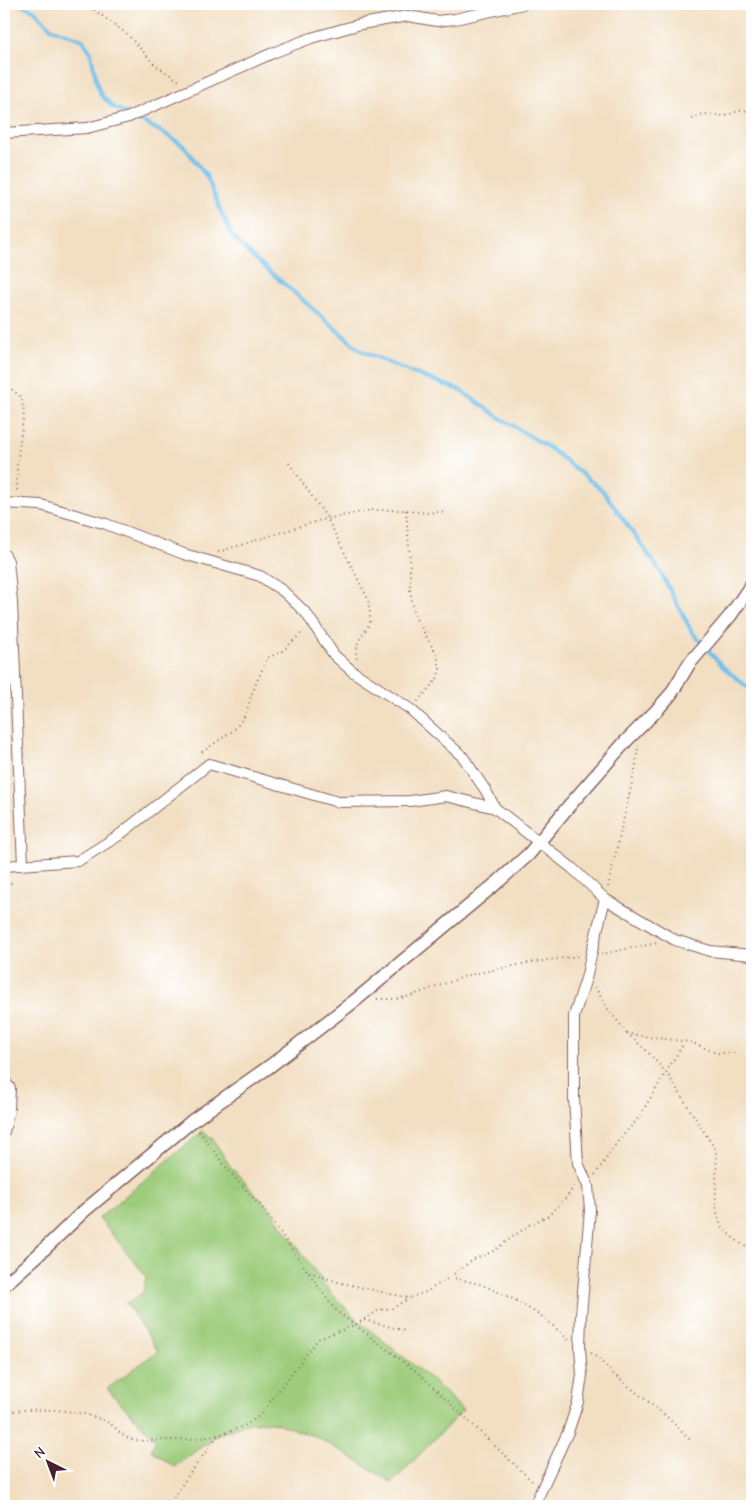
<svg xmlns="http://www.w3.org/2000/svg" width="756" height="1510" viewBox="0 0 756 1510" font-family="'Comic Neue',sans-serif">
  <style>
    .green { fill: #9dcc7b; stroke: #747653 }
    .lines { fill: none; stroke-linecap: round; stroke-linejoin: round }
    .stream { stroke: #71c1ec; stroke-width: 4 }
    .minor-casing { stroke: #856260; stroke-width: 12 }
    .tertiary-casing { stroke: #856260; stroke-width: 15 }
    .path { stroke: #856260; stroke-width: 2; stroke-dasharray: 1 4; stroke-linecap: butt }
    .minor { stroke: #fff; stroke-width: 10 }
    .tertiary { stroke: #fff; stroke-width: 12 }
  </style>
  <rect width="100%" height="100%" fill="#fff"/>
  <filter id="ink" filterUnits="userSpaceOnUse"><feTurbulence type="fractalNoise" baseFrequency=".02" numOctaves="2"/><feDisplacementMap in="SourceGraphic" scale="10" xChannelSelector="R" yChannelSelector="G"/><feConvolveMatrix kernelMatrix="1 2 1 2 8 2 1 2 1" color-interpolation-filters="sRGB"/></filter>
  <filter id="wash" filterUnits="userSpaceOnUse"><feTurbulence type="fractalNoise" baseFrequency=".0096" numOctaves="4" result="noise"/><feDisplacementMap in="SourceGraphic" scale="20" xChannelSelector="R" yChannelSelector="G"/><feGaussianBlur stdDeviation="1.12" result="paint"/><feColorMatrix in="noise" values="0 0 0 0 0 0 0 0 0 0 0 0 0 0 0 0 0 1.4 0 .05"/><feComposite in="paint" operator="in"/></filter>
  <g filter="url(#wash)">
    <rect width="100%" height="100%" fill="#f2dfc2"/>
    <path class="green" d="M203 1131 213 1139 230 1166 270 1209 331 1293 360 1322 432 1380 463 1410 392 1483 369 1468 317 1437 273 1422 250 1423 219 1434 174 1467 151 1450 156 1440 107 1389 158 1351 126 1303 143 1293 146 1276 99 1218Z"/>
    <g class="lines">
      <path class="stream" d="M18 4 34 10 51 28 83 40 91 53 97 84 101 95 113 107 127 114
        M133 117 162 132 184 146 207 177 218 205 232 236 252 256 360 350 410 372 460 390 502 419 551 449 603 491 658 568 692 632 723 667 752 691"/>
    </g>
  </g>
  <g filter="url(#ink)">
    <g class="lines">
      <g class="minor-casing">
        <path id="minor" d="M4 133 87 128 129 117 275 52 311 38 361 24 408 16 437 21 455 19 523 4
          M4 503 41 505 106 524 184 554 260 576 283 591 306 613 334 655 352 671 410 709 463 757 486 791 495 808 572 868 605 899 675 940 710 951 752 955
          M4 554 8 561 12 602 23 865
          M4 866 78 861 118 836 209 764 338 802 410 801 446 796 495 808
          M4 1081 10 1088 9 1109 4 1132
          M534 1506 568 1432 578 1402 582 1375 580 1348 581 1315 590 1210 588 1186 578 1163 574 1098V1016L587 975 591 955 605 899"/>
      </g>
      <g class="tertiary-casing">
        <path id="tertiary" d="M4 1285 37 1256 84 1211 192 1121 270 1066 357 999 499 881 529 854 568 807 626 741 656 711 671 694 689 664 730 616 752 584"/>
      </g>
      <path class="path" d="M86 4 127 34 155 65 181 82
        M429 4 431 9
        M436 9 450 4
        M692 119 703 114 725 116 738 111 752 110
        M4 383 21 397 24 412 17 463V494
        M289 463 327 518 368 599 370 614V623L358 642 356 654 357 660
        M406 510 410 560V590L415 617 437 655 440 669 437 679 417 702
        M218 552 321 520 372 510H406L426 513 447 511
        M202 752 234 730 246 714 252 693 267 658 281 652 304 631
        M608 887 636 765 638 745
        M4 891 13 881
        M601 954 658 943
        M595 987 608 1009 627 1033 641 1036 691 1042 716 1053H737
        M377 999H396L410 996 469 975 527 963 579 956
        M627 1033 648 1052 668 1075 715 1149C720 1171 710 1208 722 1226 729 1237 742 1244 752 1251
        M199 1131 228 1170 265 1211 332 1306 339 1313 417 1372 533 1482
        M595 1175 618 1141 637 1120 684 1043
        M309 1272 338 1282 409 1298 426 1292 450 1277 483 1285 515 1300 543 1317 570 1341
        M450 1277 474 1259 492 1252 529 1225 548 1216 567 1197 576 1183
        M364 1320 406 1331
        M591 1353 599 1359 612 1373 666 1416 690 1440
        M4 1412C36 1408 75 1408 105 1421 113 1424 119 1433 126 1437 136 1442 150 1441 160 1440 193 1440 232 1438 259 1416L318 1339 355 1325 379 1310 393 1308 409 1298
        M168 1506 185 1480 219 1434"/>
      <use href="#minor" class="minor"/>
      <use href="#tertiary" class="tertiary"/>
    </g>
  </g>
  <rect width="756" height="1510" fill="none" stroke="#fff" stroke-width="20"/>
  <g transform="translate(48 1462) rotate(318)" stroke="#ffffff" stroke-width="4" paint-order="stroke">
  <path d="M0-4L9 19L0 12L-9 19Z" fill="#4a1f2b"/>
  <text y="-8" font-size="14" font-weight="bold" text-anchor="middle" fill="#4a1f2b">N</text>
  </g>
</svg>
